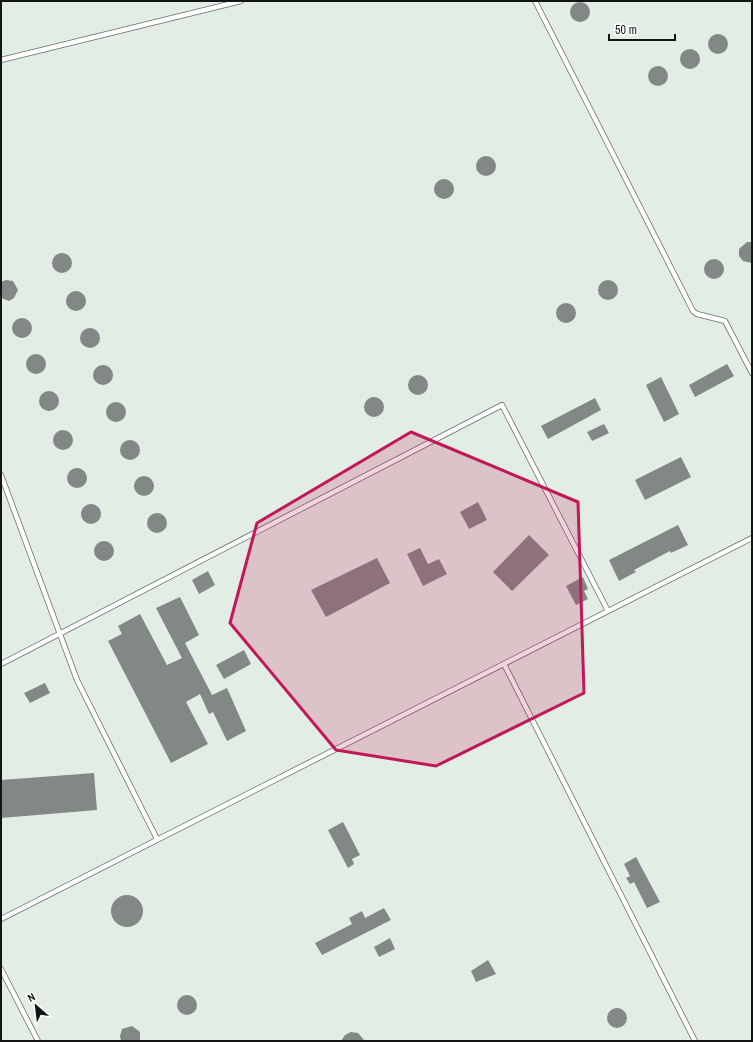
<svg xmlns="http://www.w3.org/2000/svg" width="753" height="1042" viewBox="0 0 753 1042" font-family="'Archivo Narrow',sans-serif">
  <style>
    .built { fill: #e2eee4 }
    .building { fill: #818886 }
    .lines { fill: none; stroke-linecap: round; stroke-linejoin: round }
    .lane-casing { stroke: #676c67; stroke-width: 6 }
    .lane { stroke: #fff; stroke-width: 4.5 }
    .marked { fill: #c2185b; fill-opacity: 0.2; stroke: #c2185b; stroke-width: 3; stroke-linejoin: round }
  </style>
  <rect width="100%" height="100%" fill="#f2f8f3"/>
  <path class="built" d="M1 1H752V1041H1Z"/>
  <path class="building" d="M570 12a10 10 0 1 1 20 0a10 10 0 1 1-20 0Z
    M708 44a10 10 0 1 1 20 0a10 10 0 1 1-20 0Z
    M680 59a10 10 0 1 1 20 0a10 10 0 1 1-20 0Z
    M648 76a10 10 0 1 1 20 0a10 10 0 1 1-20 0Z
    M476 166a10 10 0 1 1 20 0a10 10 0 1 1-20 0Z
    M434 189a10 10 0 1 1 20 0a10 10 0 1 1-20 0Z
    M747 242H752V263L743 261 739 256V249Z
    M52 263a10 10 0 1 1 20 0a10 10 0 1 1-20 0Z
    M704 269a10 10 0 1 1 20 0a10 10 0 1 1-20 0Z
    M598 290a10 10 0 1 1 20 0a10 10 0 1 1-20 0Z
    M6 280 13 281 18 290 14 298 9 301 1 298V282Z
    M66 301a10 10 0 1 1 20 0a10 10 0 1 1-20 0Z
    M556 313a10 10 0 1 1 20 0a10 10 0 1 1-20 0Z
    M12 328a10 10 0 1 1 20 0a10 10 0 1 1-20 0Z
    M80 338a10 10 0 1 1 20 0a10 10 0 1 1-20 0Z
    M26 364a10 10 0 1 1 20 0a10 10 0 1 1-20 0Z
    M727 364 734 376 695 397 689 385Z
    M93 375a10 10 0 1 1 20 0a10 10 0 1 1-20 0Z
    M408 385a10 10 0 1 1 20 0a10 10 0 1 1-20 0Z
    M661 377 679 414 664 422 646 385Z
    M39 401a10 10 0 1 1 20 0a10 10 0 1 1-20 0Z
    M364 407a10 10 0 1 1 20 0a10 10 0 1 1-20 0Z
    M595 398 601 410 548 439 541 426Z
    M106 412a10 10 0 1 1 20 0a10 10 0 1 1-20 0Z
    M604 424 609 433 592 441 587 432Z
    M53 440a10 10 0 1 1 20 0a10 10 0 1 1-20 0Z
    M120 450a10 10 0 1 1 20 0a10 10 0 1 1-20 0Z
    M681 457 691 477 645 500 635 480Z
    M67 478a10 10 0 1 1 20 0a10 10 0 1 1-20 0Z
    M134 486a10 10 0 1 1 20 0a10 10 0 1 1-20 0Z
    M478 502 487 520 469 529 460 512Z
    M81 514a10 10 0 1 1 20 0a10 10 0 1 1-20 0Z
    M147 523a10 10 0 1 1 20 0a10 10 0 1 1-20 0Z
    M678 525 688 545 671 553 670 551 634 570 636 572 619 581 609 560Z
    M529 535 549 555 512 591 493 572Z
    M94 551a10 10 0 1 1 20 0a10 10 0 1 1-20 0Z
    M420 548 428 564 439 559 447 574 423 586 407 554Z
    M377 558 390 583 326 617 311 590Z
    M208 571 215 585 199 594 192 580Z
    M583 577 588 589 584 591 588 599 576 605 566 586Z
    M180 597 199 635 185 643 212 695 227 688 246 731 227 741 213 712 209 714 200 694 186 702 208 744 171 763 108 641 122 634 118 626 140 614 167 665 182 658 156 608Z
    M244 650 251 664 224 679 216 665Z
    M45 683 50 693 30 703 24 693Z
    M94 773 97 810 1 818V780Z
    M343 822 360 855 352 859 354 864 348 868 328 830Z
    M636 857 660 902 647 908 634 882 630 884 626 878 630 876 624 864Z
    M111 911a16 16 0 1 1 32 0a16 16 0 1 1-32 0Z
    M384 908 391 920 322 955 315 943 352 924 349 918 362 911 365 918Z
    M390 938 395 949 379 957 374 947Z
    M488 960 496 974 476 982 471 971Z
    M177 1005a10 10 0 1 1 20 0a10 10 0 1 1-20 0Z
    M607 1018a10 10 0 1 1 20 0a10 10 0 1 1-20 0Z
    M132 1026 140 1032V1041H121L120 1036 122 1029Z
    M351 1032 358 1033 365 1041H341L345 1035Z"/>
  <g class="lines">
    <g class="lane-casing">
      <path id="lane" d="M535 1 693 311 697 314 725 321 752 373
        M1 60 241 1
        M1 475 77 680 157 839
        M1 664 502 405 608 611
        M504 664 695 1041
        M1 919 752 538
        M1 969 38 1041"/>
    </g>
    <use href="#lane" class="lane"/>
  </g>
  <path class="marked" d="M411 432 578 502 584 693 436 766 336 750 230 623 257 523Z"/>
  <rect width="753" height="1042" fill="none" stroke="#131513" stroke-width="4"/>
  <g transform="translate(36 1006) rotate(332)" stroke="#ffffff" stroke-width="3" paint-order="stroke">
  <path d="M0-3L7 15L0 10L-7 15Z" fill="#131513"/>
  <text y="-6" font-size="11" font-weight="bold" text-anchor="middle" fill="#131513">N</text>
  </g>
  <path d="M609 34v6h66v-6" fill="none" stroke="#131513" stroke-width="2"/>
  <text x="615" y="34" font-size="12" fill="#131513" stroke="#ffffff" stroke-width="3" paint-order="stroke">50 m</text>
</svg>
